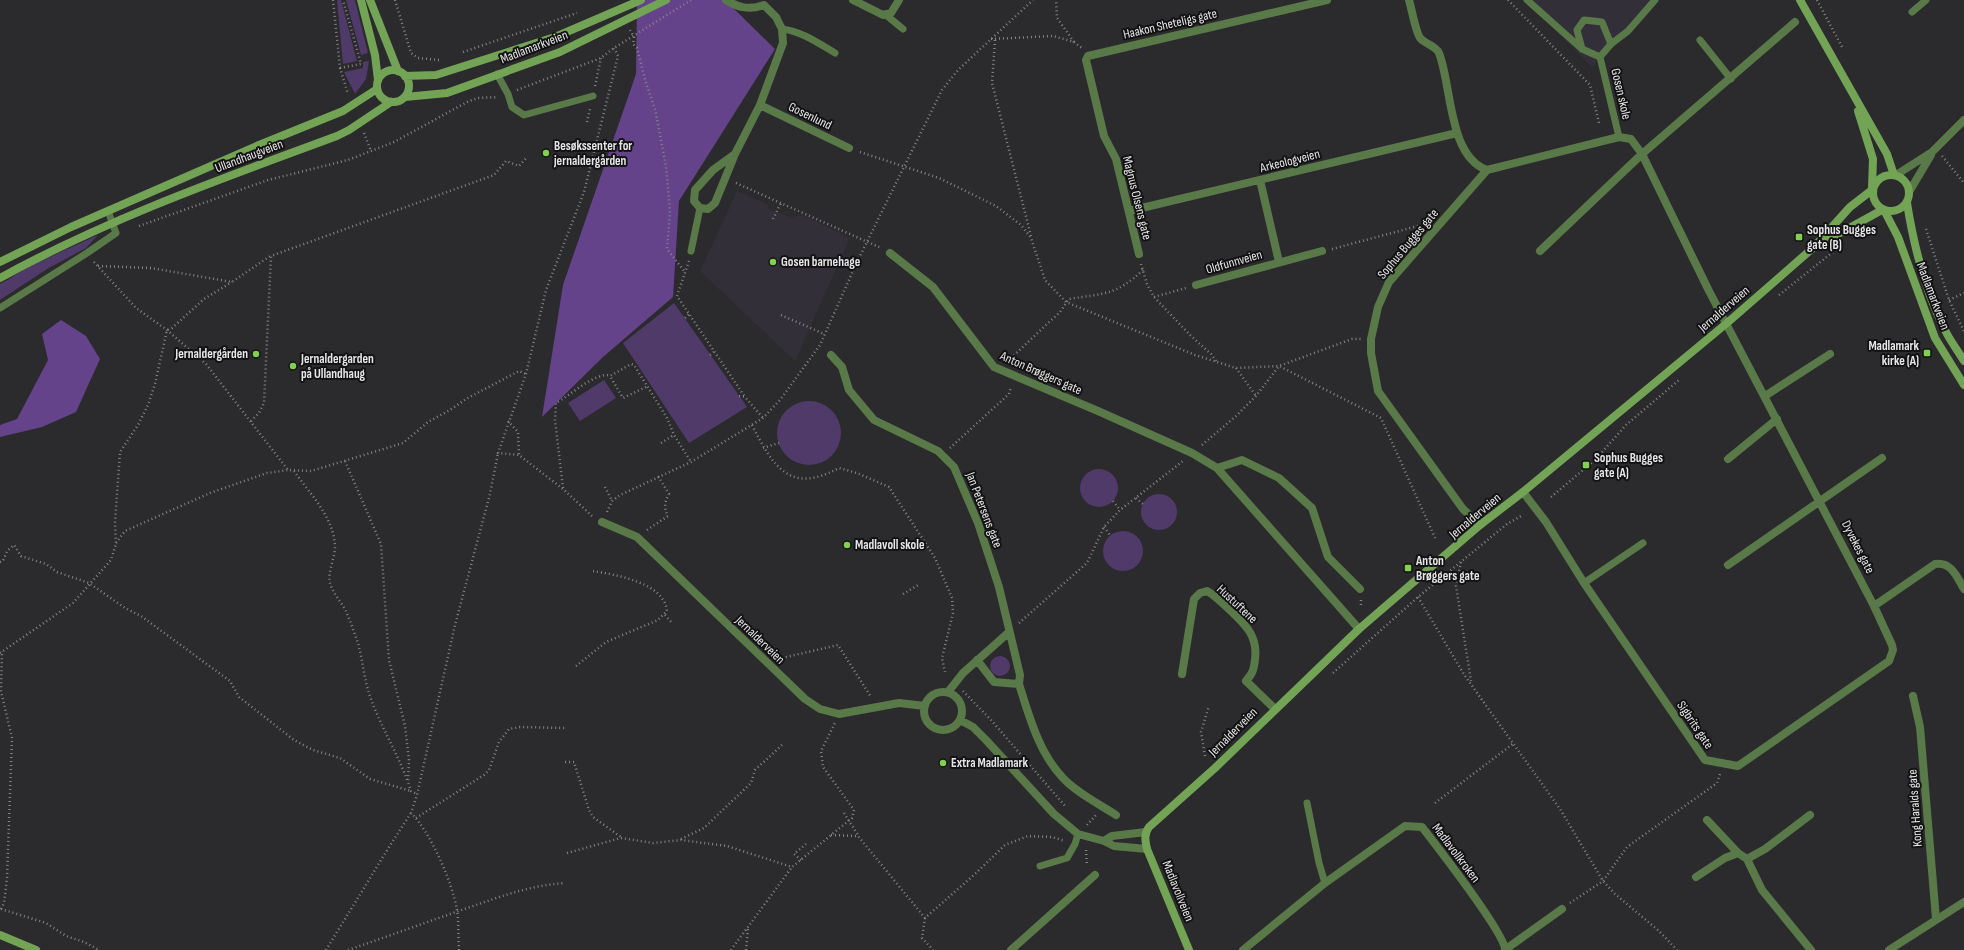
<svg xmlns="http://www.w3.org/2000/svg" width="1964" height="950" viewBox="0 0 1964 950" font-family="'Sofia Sans Condensed',sans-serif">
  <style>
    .built { fill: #332f38 }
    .green { fill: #4f3a69 }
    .forest { fill: #64438b }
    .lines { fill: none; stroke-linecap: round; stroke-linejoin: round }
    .path { stroke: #858486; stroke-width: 2.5; stroke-dasharray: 1 3; stroke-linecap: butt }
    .lane { stroke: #5a7949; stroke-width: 7 }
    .street { stroke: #5a7949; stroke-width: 8 }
    .secondary { stroke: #73a456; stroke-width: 8 }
    .poi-dot { fill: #82d04f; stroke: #131314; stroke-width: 1.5 }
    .labels { text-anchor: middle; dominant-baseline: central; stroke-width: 4; stroke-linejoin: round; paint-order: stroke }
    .street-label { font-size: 13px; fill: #e6e5e7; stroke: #131314 }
    .poi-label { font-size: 13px; font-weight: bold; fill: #e6e5e7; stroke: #131314; text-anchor: start }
  </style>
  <rect width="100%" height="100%" fill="#2b2a2d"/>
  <path class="built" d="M1524 0H1657L1592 67Z
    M737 191 767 204 769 209 791 217 803 215 850 238 795 361 700 271Z"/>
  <path class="green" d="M337 0H341L357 61 343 64Z
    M346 0H355L368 53 361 55Z
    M369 61 366 79 355 94 344 72 363 68V62Z
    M98 235 86 248 47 269 0 300V284L4 282 28 267Z
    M674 303 747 407 689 443 623 343Z
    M604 380 616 398 580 421 568 403Z
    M777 433a32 32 0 1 1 64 0a32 32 0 1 1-64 0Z
    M1080 488a19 19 0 1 1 38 0a19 19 0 1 1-38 0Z
    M1141 512a18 18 0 1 1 36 0a18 18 0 1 1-36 0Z
    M1103 551a20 20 0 1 1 40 0a20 20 0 1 1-40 0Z
    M990 666a10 10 0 1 1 20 0a10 10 0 1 1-20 0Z"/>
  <path class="forest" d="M637 0H725L775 49 679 201 673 297 603 357 542 417 563 285 636 74Z
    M61 320 86 336 100 359 76 412 42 427 0 437V425L17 419 48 360 42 334Z"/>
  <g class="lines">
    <path class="path" d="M333 0 340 68 348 94
      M395 0 411 53 418 58 439 60
      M1508 0 1590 85 1599 123
      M1817 0 1842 47
      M630 30 634 37 633 44 637 48 646 83 655 109 666 166 670 213 667 249 685 272
      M991 39 1053 36 1074 42 1057 18 1056 0
      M995 40 992 83 1031 236
      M1074 42 1082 48
      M463 52 577 13
      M340 68 361 64 343 0
      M595 86 601 58
      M517 90 601 58 614 48 691 0
      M587 122 590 109
      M364 133 371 151
      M860 152 939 178 996 206 1021 225 1031 238 1045 280 1066 302 1195 355 1236 368 1279 366 1352 339H1361
      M1942 156 1964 183
      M736 183 881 248
      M773 219 781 203
      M139 226 268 180 348 160 394 142 469 101 479 98 498 97
      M1926 229 1949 300 1964 331
      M1332 249 1418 226 1422 229
      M689 261 677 296 745 397
      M94 262 136 308 167 330 206 364 288 470 311 471 321 468 403 443 428 422 450 410 466 399 519 371 526 374
      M1141 264 1147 284 1154 297 1191 336 1211 354 1217 362
      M98 266 151 268 232 282 270 256
      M1779 295 1833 252
      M1154 297 1186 288
      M1949 300 1964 293
      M781 315 824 334
      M685 318 689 314
      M710 355 714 352
      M1010 362V359L1060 312 1069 299C1105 293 1115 296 1143 270
      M1236 368 1256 396
      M646 387 623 398 610 376 631 364 634 365 667 418 674 435 691 462
      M739 396 745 397 763 418
      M251 421 259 413 264 403 271 256 494 175 506 161 519 166 527 157
      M508 421 518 432 519 455
      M752 425C773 466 789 495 839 468L857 473 889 487 935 558 952 598 953 613 942 658 945 672
      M661 443 674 435
      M1202 445 1236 416 1256 396 1279 366 1381 418 1436 540
      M763 448 779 443
      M950 448 1009 394 1011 387
      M345 461 381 544 389 660 405 726 409 760 408 782 411 791 417 794
      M294 471C310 494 334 517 335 547 335 559 326 574 331 586 334 594 340 601 345 609 350 620 354 632 358 643 363 661 364 681 371 699 381 727 397 752 407 780
      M605 487 612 501
      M563 488 555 420 556 403C568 397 598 370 610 376
      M1551 497 1595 460 1626 425 1679 380
      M1136 498 1143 504
      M1113 501 1120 510
      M607 512 612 501 620 495 691 462 763 418 780 400 820 345 857 262 942 90 958 70 1033 0
      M592 516 563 489 519 455 498 453 526 374 546 290 584 192 618 56 614 48
      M1104 527 1110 535
      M647 530 668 516C664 508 664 503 669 494L658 476
      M116 543 125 531 210 493 267 473 288 470
      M0 562 3 561 7 551 14 545 21 556 46 564 57 572 89 583 125 608 141 616 230 681 239 697 294 740 313 750 340 758 370 779 411 791
      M1461 562 1456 586 1471 681
      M903 594 920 584
      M1418 597 1465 676 1560 809 1603 881 1615 894 1659 931 1677 950
      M1361 600V606
      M665 615 673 624
      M1019 623 1087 563 1104 527 1120 510 1183 461
      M0 653 73 603 111 560 116 544 115 523 120 452 138 425 148 405 155 384 167 330 172 328 204 299 232 282
      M782 658 838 645 871 697
      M576 666 606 642 658 620 667 611C664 582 615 575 593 571
      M1333 673 1418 597 1507 524 1521 516
      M963 691 991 720 1066 807
      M1205 756 1201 732 1209 706
      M565 762H574L589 810 593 817 621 837
      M1435 803 1514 743
      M844 813 858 835
      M416 818 484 775 489 770 499 742 509 729 520 727 565 728
      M1087 825 1096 815
      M831 835 858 836 925 918 975 874 1005 845 1028 836 1052 837 1065 841
      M681 839 704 828 751 783 755 770 782 745
      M1086 850 1087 866
      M567 853 621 838 653 843 681 840 727 846 792 867 852 818 854 810 823 767 821 751 835 723
      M801 860 794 854 806 844
      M1570 903 1603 881 1627 847 1717 783 1720 774
      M1 909 4 903 7 878 12 738 1 691 2 651
      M1 909 46 923 66 936 84 942 99 950
      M925 918 922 938 933 950
      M326 950 389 847 411 813
      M348 950C392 935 435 919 479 904 507 894 535 885 565 883
      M459 950C458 937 459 923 457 910 453 884 430 831 411 813L417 795 455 625 490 494 498 453
      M731 950 792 867
      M746 950 748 929"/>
    <path class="lane" d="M1527 0 1582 49 1600 57
      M1912 12 1926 0
      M886 15 903 29
      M782 29C801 31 818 43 835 53
      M1700 40 1731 79
      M1582 49 1577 30 1584 20 1602 22 1611 44
      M497 74 508 94 512 107 524 115 593 96
      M1619 137 1600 57 1611 44 1628 31 1655 0
      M691 251 700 208
      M0 308 87 253 116 233 108 211
      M1584 583 1643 543
      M1307 803 1319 863 1325 883
      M1040 866 1067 858 1075 844 1078 834"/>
    <path class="street" d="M726 0C739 8 749 10 764 5L776 17 782 29 783 43 760 105 735 154 715 203 708 209 700 208 694 201 695 190 713 170 735 154
      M853 0 883 15 891 13 899 0
      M1409 0C1412 10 1415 30 1420 38 1425 44 1436 46 1439 53 1452 86 1448 156 1487 170
      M760 105 849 148
      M1896 175 1932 152 1964 120
      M1260 180 1279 262
      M1909 192 1931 155
      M1129 211 1457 133
      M1540 251 1642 154 1795 22
      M890 253 933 287 994 367 1098 411 1192 453 1217 468 1359 629
      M1139 254 1116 159 1104 136 1086 60 1088 56 1327 0
      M1196 285 1322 251
      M831 355 842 367 849 390 874 420 938 451 954 467 978 523 999 587 1020 675 1019 684C1029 716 1039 753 1063 778 1077 793 1099 804 1116 815
      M1765 396 1830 354
      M1728 459 1777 419
      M1217 468 1242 460 1279 478 1312 508 1328 557 1360 589
      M602 522 637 537 805 699 820 709 839 714 899 703 925 706
      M1480 525 1463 509 1378 391 1371 353V339L1378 307 1389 282 1487 170 1619 137 1631 139 1642 154 1709 291 1874 606 1892 645 1893 650 1889 661 1738 766 1705 760 1584 583 1546 522 1523 492
      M1728 565 1882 458
      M1874 606 1935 564C1951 561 1957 577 1964 589
      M977 660 994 682 1019 684
      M1182 674 1194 599 1200 593 1207 591C1216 596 1223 604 1231 611 1246 625 1258 637 1255 659 1254 669 1253 673 1246 681L1275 709
      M948 692 963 673 1008 633
      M924 711a19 19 0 1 1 38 0a19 19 0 1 1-38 0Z
      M1913 696 1920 727 1936 919
      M960 720 973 727 986 740 1054 814 1078 834 1104 841 1114 846 1147 849
      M1707 820 1738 853 1747 859 1762 890 1811 950
      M1104 841 1112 836 1146 832
      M1747 859 1765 849 1810 815
      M1696 877 1725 858 1738 853
      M1506 949 1562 909
      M1011 950 1095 875
      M1243 950 1325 883 1405 826 1422 827C1436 845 1506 935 1505 950
      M1889 950 1964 902"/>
    <path class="secondary" d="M361 0 375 55 378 80
      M370 0 398 71
      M1800 0 1887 154 1894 175
      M377 86a16 16 0 1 1 32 0a16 16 0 1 1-32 0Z
      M405 76 436 75 555 37 641 0
      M405 97 447 93 560 52 666 0
      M1858 111 1873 159 1872 188
      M1873 193a18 18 0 1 1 36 0a18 18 0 1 1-36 0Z
      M1907 203C1914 247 1925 292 1946 332 1951 342 1958 351 1964 361
      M1885 212 1898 237 1935 338 1964 385
      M1820 244 1882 210
      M0 262 71 227 259 145 343 111 377 89
      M0 278C107 219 223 178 337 136L349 130 391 102
      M0 935 36 950
      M1189 950 1147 849C1145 840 1144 834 1149 827L1215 768 1359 629 1480 525 1523 492 1727 323 1814 247 1850 207 1872 190"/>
  </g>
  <g class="poi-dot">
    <circle cx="546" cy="153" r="4"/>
    <rect x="1795" y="233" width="8" height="8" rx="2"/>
    <circle cx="773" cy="262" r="4"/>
    <rect x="1923" y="349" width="8" height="8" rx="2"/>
    <circle cx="256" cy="354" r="4"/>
    <circle cx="293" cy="366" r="4"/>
    <rect x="1582" y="461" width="8" height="8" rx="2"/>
    <circle cx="847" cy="545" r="4"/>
    <rect x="1404" y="564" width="8" height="8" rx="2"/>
    <circle cx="943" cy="763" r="4"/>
  </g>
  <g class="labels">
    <g class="street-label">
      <text transform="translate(1170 24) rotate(-13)">Haakon Sheteligs gate</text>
      <text transform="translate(534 47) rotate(-21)">Madlamarkveien</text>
      <text transform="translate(1621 94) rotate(77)">Gosen skole</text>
      <text transform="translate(810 116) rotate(26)">Gosenlund</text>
      <text transform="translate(249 156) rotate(-21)">Ullandhaugveien</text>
      <text transform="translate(1290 161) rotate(-14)">Arkeologveien</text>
      <text transform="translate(1137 198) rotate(76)">Magnus Olsens gate</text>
      <text transform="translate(1408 244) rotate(-50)">Sophus Bugges gate</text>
      <text transform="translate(1234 262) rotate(-16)">Oldfunnveien</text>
      <text transform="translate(1933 296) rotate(69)">Madlamarkveien</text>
      <text transform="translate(1724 309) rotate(-41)">Jernalderveien</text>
      <text transform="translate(1041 373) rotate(24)">Anton Brøggers gate</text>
      <text transform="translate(984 510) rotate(69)">Jan Petersens gate</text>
      <text transform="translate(1475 516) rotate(-40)">Jernalderveien</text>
      <text transform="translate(1858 547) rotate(63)">Dyvekes gate</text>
      <text transform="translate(1237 604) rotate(43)">Hustuftene</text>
      <text transform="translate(760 640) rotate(44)">Jernalderveien</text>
      <text transform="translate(1695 725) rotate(56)">Sigbrits gate</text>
      <text transform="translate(1233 732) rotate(-45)">Jernalderveien</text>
      <text transform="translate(1915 808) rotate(-94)">Kong Haralds gate</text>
      <text transform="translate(1456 853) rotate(53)">Madlavollkroken</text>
      <text transform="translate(1178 891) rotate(68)">Madlavollveien</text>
    </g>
    <g class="poi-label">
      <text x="554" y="146">Besøkssenter for<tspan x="554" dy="15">jernaldergården</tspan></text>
      <text x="1807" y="230">Sophus Bugges<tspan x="1807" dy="15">gate (B)</tspan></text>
      <text x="781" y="262">Gosen barnehage</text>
      <text x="1919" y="346" text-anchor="end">Madlamark<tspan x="1919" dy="15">kirke (A)</tspan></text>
      <text x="248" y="354" text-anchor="end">Jernaldergården</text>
      <text x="301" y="359">Jernaldergarden<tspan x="301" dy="15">på Ullandhaug</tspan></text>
      <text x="1594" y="458">Sophus Bugges<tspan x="1594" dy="15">gate (A)</tspan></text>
      <text x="855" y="545">Madlavoll skole</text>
      <text x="1416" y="561">Anton<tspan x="1416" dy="15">Brøggers gate</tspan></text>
      <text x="951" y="763">Extra Madlamark</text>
    </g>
  </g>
</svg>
